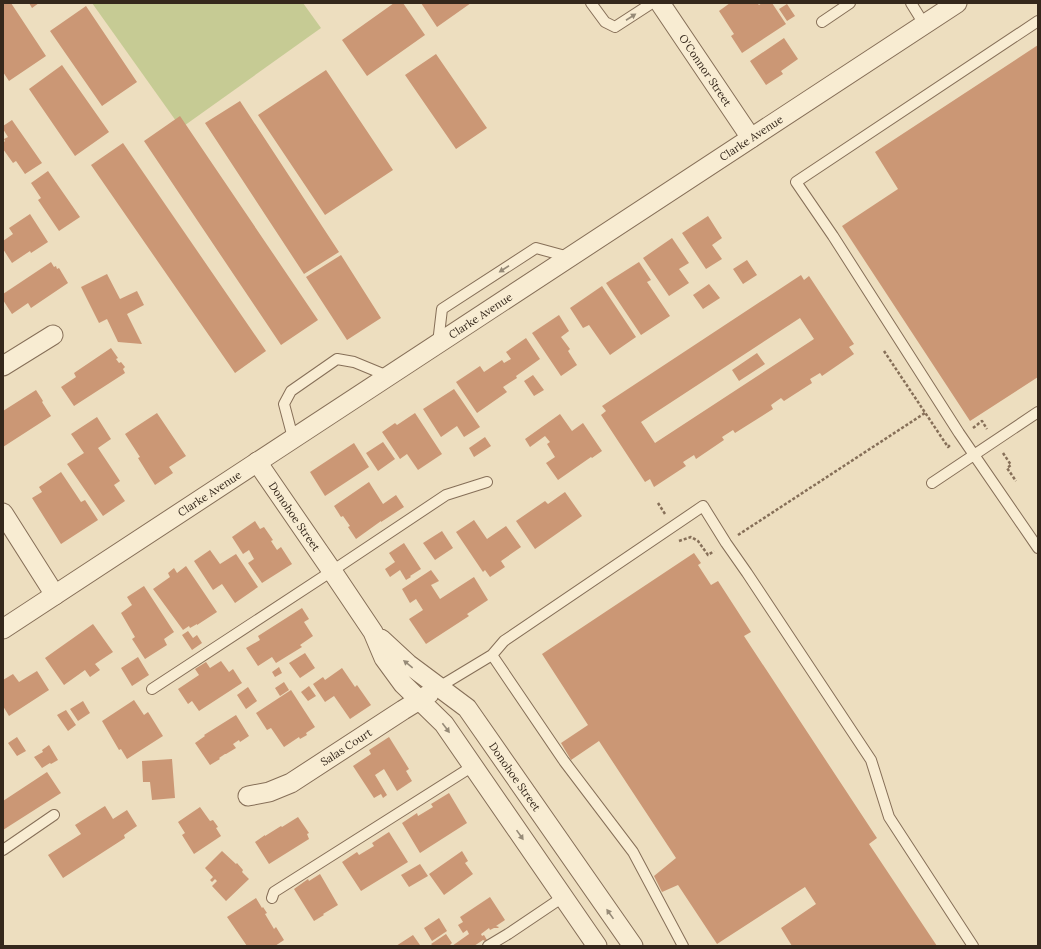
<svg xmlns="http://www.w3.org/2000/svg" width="1041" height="949" viewBox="0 0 1041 949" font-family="Lora,serif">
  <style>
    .green { fill: #c6cb94 }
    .building { fill: #cb9775; fill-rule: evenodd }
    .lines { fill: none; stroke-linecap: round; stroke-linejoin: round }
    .service-casing { stroke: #866f58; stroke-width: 12 }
    .minor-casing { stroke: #866f58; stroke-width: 21 }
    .path { stroke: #866f58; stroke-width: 2.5; stroke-dasharray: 3 2; stroke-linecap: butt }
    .service { stroke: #f8ecd2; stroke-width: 10 }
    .minor { stroke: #f8ecd2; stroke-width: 19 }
    .oneway { fill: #968a77 }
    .labels { text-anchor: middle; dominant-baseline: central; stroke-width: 3; stroke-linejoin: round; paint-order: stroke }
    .street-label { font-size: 11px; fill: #35281c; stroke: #f5e9cf }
  </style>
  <rect width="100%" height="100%" fill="#eddebf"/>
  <path class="green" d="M92 3H303L321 28 181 128Z"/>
  <path class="building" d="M3 3H11L46 56 9 81 3 72Z
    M29 3H39L32 8Z
    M394 3H403L425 35 367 76 342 40Z
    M421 3H471L437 27Z
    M730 3H757L759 5 762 3H772L786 24 742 53 731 36 734 34 719 11Z
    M787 4 795 16 787 21 779 9Z
    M86 6 137 82 102 106 50 31Z
    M784 38 798 59 781 71 783 74 766 85 750 61Z
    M1038 45V377L970 421 842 226 898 189 875 152Z
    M436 54 487 128 456 149 405 75Z
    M62 65 109 132 75 156 29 89Z
    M326 70 393 170 325 215 258 115Z
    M240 101 339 252 304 274 205 123Z
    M180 116 318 320 281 345 144 141Z
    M12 120 42 163 25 174 16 161 13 163 3 149V143L5 141 4 139 8 137 3 129V126Z
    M123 143 266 351 235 373 91 165Z
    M48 171 80 217 59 231 38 200 41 198 31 183Z
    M30 214 48 242 31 253 30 251 12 263 3 249V241L13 234 9 228Z
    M708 216 722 238 712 245 722 259 706 269 682 233Z
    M672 238 689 263 679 269 689 283 669 296 643 258Z
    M341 255 381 318 347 340 306 277Z
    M747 260 757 275 743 284 733 269Z
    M51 262 54 267 56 266 57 269 59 268 68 283 31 308 28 303 12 314 3 300V294Z
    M639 262 651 280 647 282 670 316 641 335 606 283Z
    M107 274 120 299 137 291 144 305 127 314 142 344 118 342 107 319 99 323 81 287Z
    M801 275 804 280 809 276 854 344 849 347 854 354 822 376 820 373 810 379 812 383 784 401 781 398 771 405 773 409 735 433 733 430 722 437 724 440 696 459 694 455 683 462 686 466 654 487 650 479 645 482 601 415 606 411 602 406ZM800 318 814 339 655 443 641 422Z
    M709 284 720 298 703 309 693 295Z
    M602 286 636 337 610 355 589 325 583 328 570 308Z
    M559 315 569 331 561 337 570 349 568 351 577 365 561 376 532 333Z
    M526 338 540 359 516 376 517 378 503 387 507 392 477 413 456 382 480 366 484 372 502 360 504 363 511 359 506 352Z
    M111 348 118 358 116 359 119 363 121 362 125 367 123 369 125 373 74 406 61 387 76 377 74 373Z
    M757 353 765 364 739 381 732 370Z
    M533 375 544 390 534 396 524 381Z
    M454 389 480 427 464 437 457 426 441 437 423 409Z
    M36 390 43 401 42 402 51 416 3 447V420L4 419 3 417V411Z
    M157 413 186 456 169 467 173 473 155 485 138 458 140 457 125 434Z
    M415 413 442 454 418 470 407 454 400 459 382 432 395 423 397 425Z
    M560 414 572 431 583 423 602 451 592 458 591 457 558 480 546 463 555 457 547 444 550 442 545 436 530 447 525 439Z
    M97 417 111 439 98 448 120 481 114 485 125 501 103 516 67 464 84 453 71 434Z
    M485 437 491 446 474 457 469 448Z
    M383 442 395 459 378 471 366 453Z
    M354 443 369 467 325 496 310 472Z
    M61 472 81 502 85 500 98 520 61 544 32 498 42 492 39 487Z
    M369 482 383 504 396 495 404 507 381 522V521L356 539 348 527 350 526 343 516 341 517 334 506Z
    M565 492 582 516 535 549 516 521 545 501 548 504Z
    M474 520 487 539 506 526 521 547 501 561 505 567 490 577 485 570 483 572 456 532Z
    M255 521 260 529 264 527 273 540 271 541 277 550 281 547 292 564 262 583 248 563 254 559 249 550 243 554 232 537Z
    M442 531 453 548 435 560 423 543Z
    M404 543 421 569 410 576 411 577 406 580 400 570 390 577 385 569 395 562 389 553Z
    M210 550 220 564 236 554 258 587 235 603 222 584 213 590 194 561Z
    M694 553 701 563 698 565 711 585 718 581 751 632 744 636 877 838 869 844 937 946H792L781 928 816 904 805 887 717 944 678 885 662 892 654 876 676 858 599 741 571 760 561 743 588 725 542 654Z
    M186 566 217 612 197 625V624L190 628 189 626 183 630 153 589 170 577 168 573 174 568 177 573Z
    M431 570 439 581 431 585 440 599 474 577 488 600 467 614 469 616 426 644 409 619 423 610 416 599 410 603 402 589Z
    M144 586 174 632 164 639 167 645 145 659 132 639 135 637 121 613 132 605 127 597Z
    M302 608 309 619 304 622 313 636 300 645 302 647 276 663 272 657 258 666 246 648 260 640 258 636Z
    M93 624 113 652 95 664 100 670 90 677 85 670 64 685 45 658Z
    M188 631 193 638 197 635 202 643 192 650 182 635Z
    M305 653 315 668 300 678 289 663Z
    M138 657 149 675 132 686 121 668Z
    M221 661 229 672 233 669 242 683 199 711 192 701 188 704 178 689 199 675 195 669 206 662 210 668Z
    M279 667 282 673 275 677 272 672Z
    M342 668 355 687 357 685 371 705 350 719 334 696 325 702 313 684 323 677 325 680Z
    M37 671 49 690 9 716 3 706V680L13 674 19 682Z
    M284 682 289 690 280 696 275 688Z
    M309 686 316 696 308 701 301 692Z
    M248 687 257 701 246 709 237 695Z
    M291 690 315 727 306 733 307 735 300 739 299 737 284 747 271 728 267 730 256 713Z
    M134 700 144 715 148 712 163 736 127 759 121 749 119 750 102 721Z
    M83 701 90 713 78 721 70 709Z
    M66 710 76 725 68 731 57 715Z
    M236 715 249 736 240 742 239 740 233 744 236 748 226 754H225L219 758 220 759 210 765 195 743 205 736 204 735Z
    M17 737 26 751 17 756 8 743Z
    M389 737 409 769 406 771 412 781 397 791 384 769 375 775 387 795 383 798 381 794 374 798 353 766 371 754 369 750Z
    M49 745 58 760 51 764 50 763 42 768 34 757 43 752 42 750Z
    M172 759 175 798 152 800 150 782H143L142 761Z
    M47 772 61 793 3 830V801Z
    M449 793 467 823 420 853 402 823 417 813 418 816 433 807 431 804Z
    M105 806 113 819 127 810 137 826 124 835 125 838 63 878 48 855 81 834 75 825Z
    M200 807 210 821 213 820 218 827 216 828 221 836 194 854 182 835 185 833 178 822Z
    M298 817 309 833 307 834 309 839 269 864 255 842 265 835V836L281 826 282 827Z
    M389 832 408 862 361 891 342 862 357 852 359 855 374 846 372 843Z
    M222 851 236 864 237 863 243 870 242 872 249 879 226 901 212 886 217 881 215 879 212 882 210 880 213 877 205 868Z
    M462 851 468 861 465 863 473 874 444 895 429 874Z
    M420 864 428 876 409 887 401 875Z
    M320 874 338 905 323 914 324 915 314 921 294 889 308 879 309 881Z
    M490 897 505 920 496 926 499 927 498 928H494L490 930 489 928 481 934 482 936 484 935 487 940 485 941 483 940 474 946H452L469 934 467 930 463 933 458 925 463 922 460 917Z
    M256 898 262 908 263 907 267 913 265 914 274 929 276 927 284 940 275 946H247L227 917Z
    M439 918 447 931 432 941 424 928Z
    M446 934 452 943 449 946H433L431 944Z
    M413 935 420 945 396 946Z"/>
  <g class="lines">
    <g class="service-casing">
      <path id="service" d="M591 3 605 22 615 27 652 3
        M911 3 924 24
        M1038 21 796 182 833 236 959 433 1038 548
        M822 22 850 3
        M438 343 442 309 536 248 569 257
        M293 438 284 404 291 391 337 359 354 362 388 376
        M932 483 1038 412
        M492 655 564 761 633 852 683 946
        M439 687 492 655 504 641 703 506 726 543 747 573 871 760 889 817 973 946
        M152 689 332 571 446 495 487 482
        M3 850 54 815
        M272 898 274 892 473 766
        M488 946 508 934 563 897"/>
    </g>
    <g class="minor-casing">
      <g id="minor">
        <path id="s1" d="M660 3 751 138"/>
        <path d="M3 366 53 335"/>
        <path id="s2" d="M257 462 332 571 373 632 384 658 403 684 444 724 597 946"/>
        <path d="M3 513 55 595"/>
        <path id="s3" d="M3 629 957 3"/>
        <path id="s4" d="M381 639 408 664 467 708 633 946"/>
        <path id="s5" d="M248 796 269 792 291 783 403 710 429 694"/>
      </g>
    </g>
    <path class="path" d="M884 351 948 447 950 445
      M973 428 982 421 987 429
      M1003 453 1011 465 1007 468 1016 481
      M658 503 665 514
      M738 535 925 413
      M679 541 691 537 698 541 708 555 714 551"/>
    <use href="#service" class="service"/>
    <use href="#minor" class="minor"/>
  </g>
  <defs><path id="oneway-solid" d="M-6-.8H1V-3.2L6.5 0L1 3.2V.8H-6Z"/></defs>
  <g class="oneway">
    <use href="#oneway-solid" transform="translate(631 17) rotate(-33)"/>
    <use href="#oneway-solid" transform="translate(504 269) rotate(147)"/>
    <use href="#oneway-solid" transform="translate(408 664) rotate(-141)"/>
    <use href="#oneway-solid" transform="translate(446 728) rotate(53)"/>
    <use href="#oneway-solid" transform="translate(520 835) rotate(55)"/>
    <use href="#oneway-solid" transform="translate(610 914) rotate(-125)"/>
  </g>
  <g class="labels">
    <g class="street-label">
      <text stroke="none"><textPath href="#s1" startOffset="81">O'Connor Street</textPath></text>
      <text stroke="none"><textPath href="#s3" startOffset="895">Clarke Avenue</textPath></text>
      <text stroke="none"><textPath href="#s3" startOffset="571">Clarke Avenue</textPath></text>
      <text stroke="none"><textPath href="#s3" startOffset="247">Clarke Avenue</textPath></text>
      <text stroke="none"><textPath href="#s2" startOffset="66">Donohoe Street</textPath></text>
      <text stroke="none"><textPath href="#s5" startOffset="111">Salas Court</textPath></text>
      <text stroke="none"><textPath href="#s4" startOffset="194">Donohoe Street</textPath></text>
    </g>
  </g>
  <rect width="1041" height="949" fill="none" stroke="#35281c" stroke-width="8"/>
</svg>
